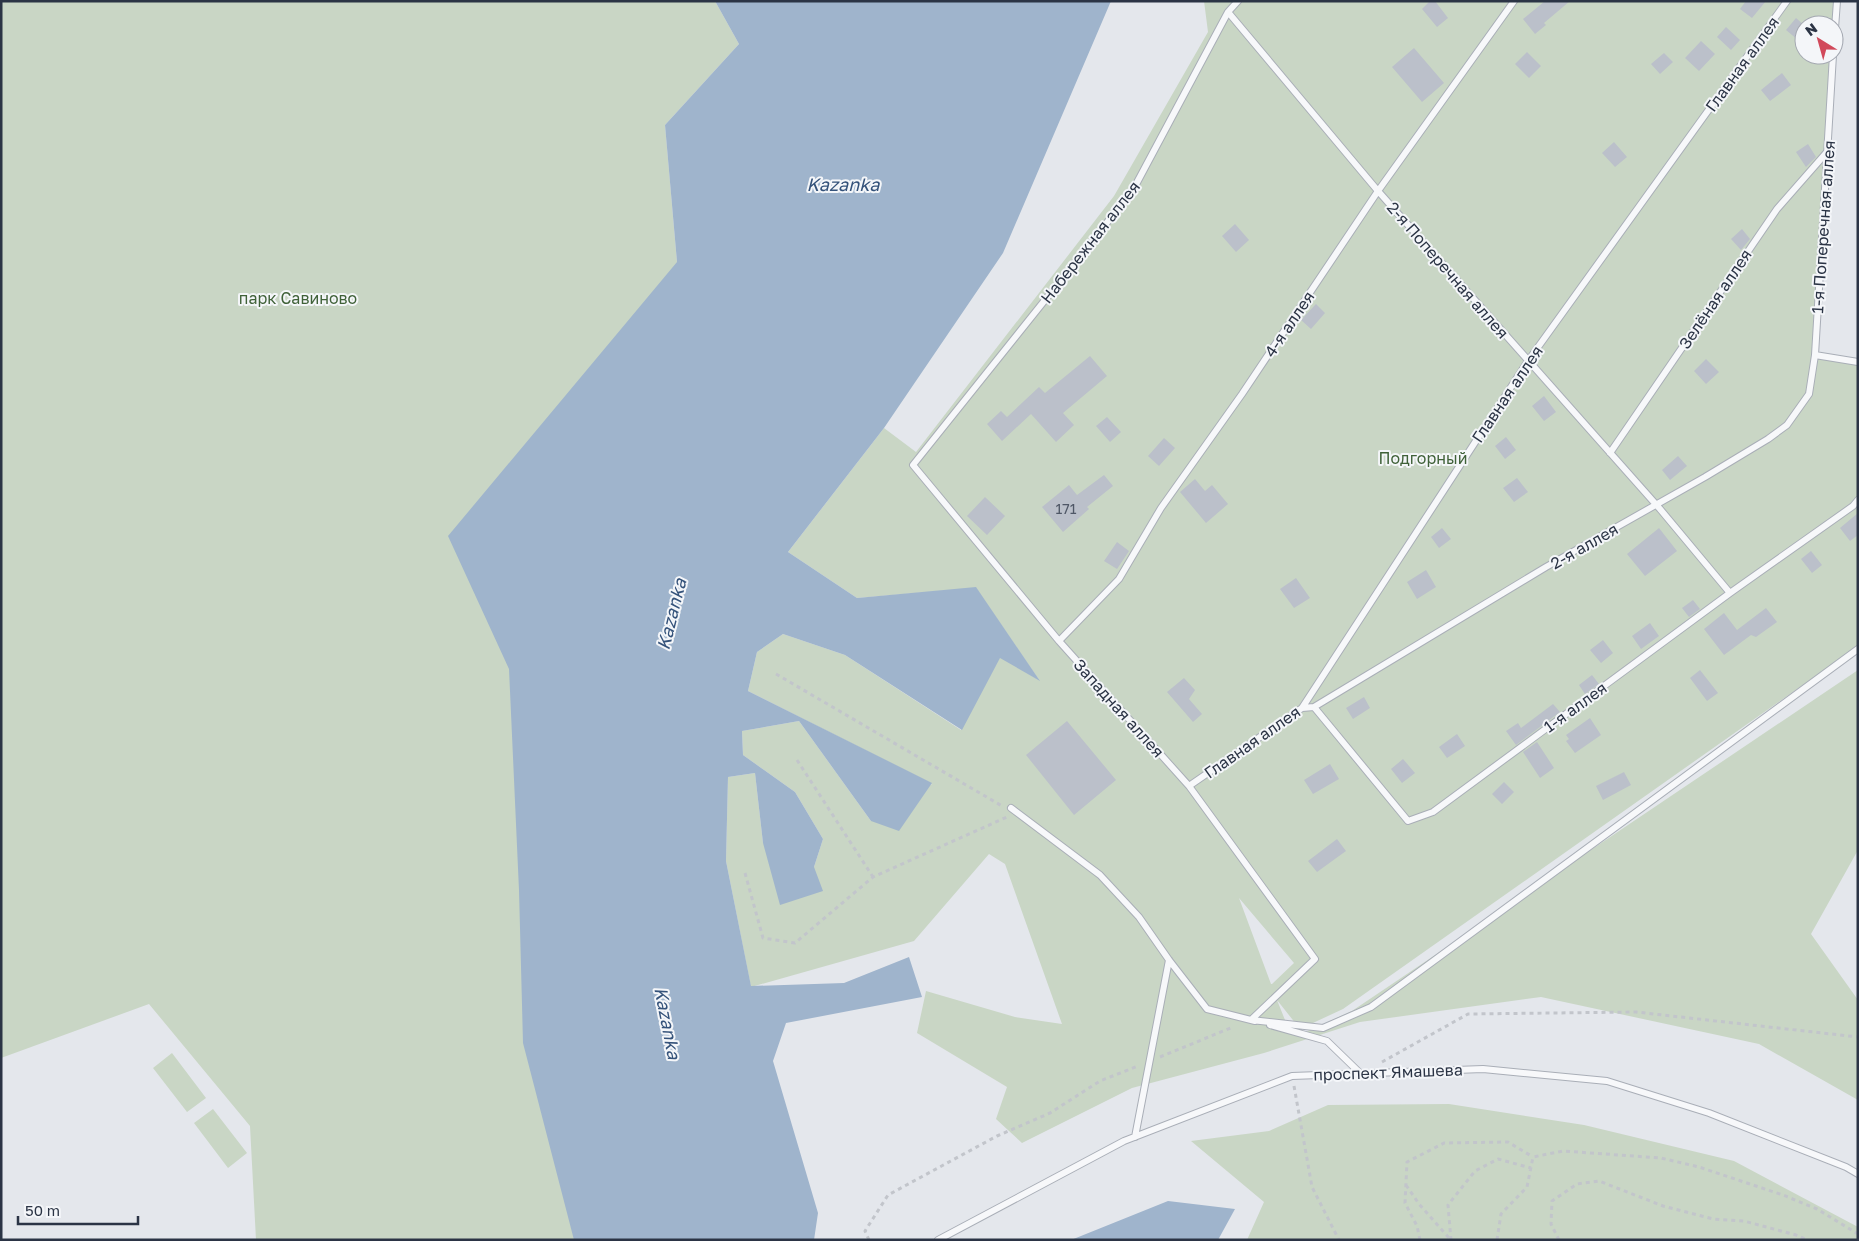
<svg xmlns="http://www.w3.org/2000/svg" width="1859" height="1241" viewBox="0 0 1859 1241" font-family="'Golos Text',sans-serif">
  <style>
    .green { fill: #c9d6c5; fill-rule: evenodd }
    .water { fill: #9fb4cc }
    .building { fill: #bbc0ca }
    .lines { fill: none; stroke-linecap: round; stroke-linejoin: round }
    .service-casing { stroke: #a9aeb7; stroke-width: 8 }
    .path { stroke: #c2c5cb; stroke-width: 3; stroke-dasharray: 4 4; stroke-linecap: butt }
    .service { stroke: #f7f8fa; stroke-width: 6 }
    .labels { text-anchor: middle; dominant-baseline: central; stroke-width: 4; stroke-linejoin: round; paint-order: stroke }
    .number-label { font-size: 14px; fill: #4f5766 }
    .street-label { font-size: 16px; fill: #2b3445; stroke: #f4f6f9 }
    .park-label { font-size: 16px; fill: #3f6138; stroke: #f4f6f9 }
    .water-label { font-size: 18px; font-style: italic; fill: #34527a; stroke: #f4f6f9 }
  </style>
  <rect width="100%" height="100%" fill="#e4e7ec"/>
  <path class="green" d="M1 1H715L739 44 665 125 677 262 588 1240H256L250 1126 149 1004 1 1058Z
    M1204 1H1835L1834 25H1804V55H1832L1815 355 1858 358V646L1343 1009 1300 1029 1277 1000 1287 1025 1299 1035 1352 1011 1858 670V850L1811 934 1858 1000V1100L1759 1044 1541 997 1360 1022 1264 1053 1132 1088 1022 1143 996 1119 1007 1087 917 1033 926 991 1015 1017 1062 1024 1005 864 989 854 914 941 751 987 726 861 728 777 755 773 763 843 814 867 823 839 795 792 743 755 742 731 799 721 871 821 932 784 748 691 757 652 783 634 845 655 961 730 1000 657 1039 680 976 588 857 598 788 552 884 428 916 452 1114 196 1208 32ZM1239 898 1294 963 1272 984H1271Z
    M172 1053 206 1098 187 1112 153 1068Z
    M1449 1104 1584 1125 1734 1161 1858 1227V1240H1247L1264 1202 1191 1141 1269 1131 1328 1105Z
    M213 1109 247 1153 228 1168 194 1123Z"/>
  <path class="water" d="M715 1H1111L1003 253 884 428 788 552 857 598 976 587 1040 681 1000 658 962 730 845 655 783 634 757 652 748 691 932 783 899 831 871 821 799 721 742 731 743 755 795 792 823 839 814 867 823 891 780 905 763 843 755 773 728 777 726 861 751 986 844 983 909 957 922 997 786 1023 773 1061 818 1213 814 1240H574L523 1043 519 890 509 669 448 536 677 262 665 125 739 44Z
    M1168 1201 1235 1209 1218 1240H1071Z"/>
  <path class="building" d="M1430 1H1435L1448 18 1437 27 1422 9Z
    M1545 1H1570L1544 23 1546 25 1535 34 1523 19Z
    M1746 1H1766L1752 18 1740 9Z
    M1796 18 1804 25V45L1786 30Z
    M1726 27 1740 40 1731 50 1717 37Z
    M1701 41 1715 54 1699 71 1685 58Z
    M1414 48 1444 83 1422 102 1392 67Z
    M1527 52 1541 66 1529 78 1515 64Z
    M1664 53 1673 62 1660 74 1651 64Z
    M1782 73 1791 85 1770 101 1761 90Z
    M1614 142 1627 157 1615 167 1602 153Z
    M1808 144 1816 157 1806 167 1796 152Z
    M1235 224 1249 240 1236 252 1222 236Z
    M1742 229 1750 239 1741 250 1731 239Z
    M1316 304 1325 313 1311 329 1301 320Z
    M1090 356 1107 376 1063 413 1074 425 1056 442 1031 414 1002 441 987 424 1001 411 1007 417 1039 387 1045 393Z
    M1706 359 1719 372 1706 384 1694 371Z
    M1544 396 1556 412 1544 421 1532 406Z
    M1107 417 1121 432 1110 442 1096 426Z
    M1506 437 1516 450 1505 459 1495 446Z
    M1164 438 1175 448 1159 466 1148 456Z
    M1678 456 1687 466 1670 480 1662 470Z
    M1104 475 1113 486 1087 507 1089 509 1063 532 1042 507 1069 485 1077 495Z
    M1517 478 1528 492 1514 502 1503 488Z
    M1195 479 1205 491 1212 485 1228 504 1206 523 1180 492Z
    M985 497 1005 516 987 535 967 516Z
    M1858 513V535L1850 541 1840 528Z
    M1442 528 1451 539 1439 548 1431 537Z
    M1659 528 1677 551 1645 576 1627 554Z
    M1117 542 1129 551 1117 569 1104 561Z
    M1811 551 1822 565 1812 573 1801 559Z
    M1426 570 1436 587 1417 599 1407 582Z
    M1296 578 1310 598 1294 608 1280 589Z
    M1693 600 1700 609 1689 617 1682 608Z
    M1766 608 1777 622 1756 637 1751 635 1724 655 1704 629 1724 613 1737 630Z
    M1650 623 1659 636 1641 649 1632 636Z
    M1603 640 1613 653 1601 663 1590 650Z
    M1700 670 1718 693 1707 701 1690 678Z
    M1592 675 1599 684 1585 694 1579 685Z
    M1184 678 1195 690 1189 699 1202 714 1193 722 1167 692Z
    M1364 697 1370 708 1353 719 1346 708Z
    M1553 704 1560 712 1516 745 1506 731 1518 723 1521 728Z
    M1590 718 1601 735 1575 753 1566 741 1569 739 1566 735Z
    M1067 721 1116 780 1074 815 1026 755Z
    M1457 734 1465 746 1447 758 1439 747Z
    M1537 742 1554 768 1540 778 1523 752Z
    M1403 759 1415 773 1402 783 1391 769Z
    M1330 764 1339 779 1313 794 1304 780Z
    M1624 772 1631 785 1603 800 1596 786Z
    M1504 782 1514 792 1502 804 1492 794Z
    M1337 839 1346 851 1317 872 1308 861Z"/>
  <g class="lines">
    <g class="service-casing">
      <path id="service" d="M1238 1 1228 12 1133 190 913 465 1059 641 1189 786 1315 959 1251 1020
        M1228 12 1378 191 1660 509 1730 593
        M1834 42 1837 1
        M1833 55 1815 355 1858 362
        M1610 453 1777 209 1827 152
        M1059 641 1119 579 1161 508 1242 394 1378 191 1514 1
        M1314 707 1408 821 1433 812 1730 593 1853 506 1858 500
        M1302 708 1314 707 1546 567 1705 477 1768 439 1787 425 1809 394 1815 355
        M1189 786 1302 708 1528 361 1787 1
        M1011 808 1100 875 1139 917 1169 960 1207 1009 1255 1021
        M1251 1020 1323 1028 1371 1007 1858 649
        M1270 1025 1327 1041 1360 1073
        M1135 1137 1169 960
        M938 1240 1124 1141 1292 1076 1483 1069 1607 1081 1709 1113 1846 1167 1858 1174"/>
    </g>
    <path class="path" d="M776 674 1002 806
      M797 760 873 877
      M745 873 763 938 795 943 873 877 1007 817
      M1160 1057 1233 1027
      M1382 1062 1468 1014 1636 1012 1858 1037
      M1294 1086 1312 1187 1339 1240
      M1406 1185 1419 1204 1450 1239
      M869 1240 865 1231 888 1195 997 1136 1050 1113 1100 1081 1138 1066
      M1420 1240 1417 1226 1405 1203 1407 1162 1444 1143 1508 1142 1533 1157
      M1451 1240 1448 1205 1475 1171 1498 1159 1531 1168
      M1497 1240 1501 1214 1527 1187 1533 1157 1563 1151 1661 1158 1699 1167 1783 1195 1817 1209 1858 1234
      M1559 1240 1551 1224 1552 1201 1577 1184 1599 1181 1663 1206 1713 1219 1744 1221 1796 1235 1807 1240"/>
    <use href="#service" class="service"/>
  </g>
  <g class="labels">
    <g class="number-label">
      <text x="1066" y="508">171</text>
    </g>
    <g class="street-label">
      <text transform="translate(1742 64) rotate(-54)">Главная аллея</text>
      <text transform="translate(1823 227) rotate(-86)">1-я Поперечная аллея</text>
      <text transform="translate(1090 242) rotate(-52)">Набережная аллея</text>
      <text transform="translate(1448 270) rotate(49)">2-я Поперечная аллея</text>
      <text transform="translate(1715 299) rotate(-56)">Зелёная аллея</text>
      <text transform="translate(1289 324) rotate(-56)">4-я аллея</text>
      <text transform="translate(1507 394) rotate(-56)">Главная аллея</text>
      <text transform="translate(1584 546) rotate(-30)">2-я аллея</text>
      <text transform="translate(1575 707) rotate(-36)">1-я аллея</text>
      <text transform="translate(1119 708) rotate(48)">Западная аллея</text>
      <text transform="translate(1252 742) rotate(-35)">Главная аллея</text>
      <text transform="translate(1388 1072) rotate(-2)">проспект Ямашева</text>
    </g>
    <g class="park-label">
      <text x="298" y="298">парк Савиново</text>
      <text x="1423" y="458">Подгорный</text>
    </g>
    <g class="water-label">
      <text x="843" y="184">Kazanka</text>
      <text transform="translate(671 614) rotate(-76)">Kazanka</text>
      <text transform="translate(668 1023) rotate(79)">Kazanka</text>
    </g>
  </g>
  <rect width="1859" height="1241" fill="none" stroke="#2b3445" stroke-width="5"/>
  <g transform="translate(1819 40) rotate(323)"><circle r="24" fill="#f4f6f9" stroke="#a4a8b1"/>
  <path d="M0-4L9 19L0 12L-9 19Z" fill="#d1495b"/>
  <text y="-8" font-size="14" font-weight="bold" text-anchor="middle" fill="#2b3445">N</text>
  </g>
  <path d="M18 1216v8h120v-8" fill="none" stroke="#2b3445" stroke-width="2.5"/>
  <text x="25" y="1216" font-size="15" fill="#2b3445" stroke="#f4f6f9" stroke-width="4" paint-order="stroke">50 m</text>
</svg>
